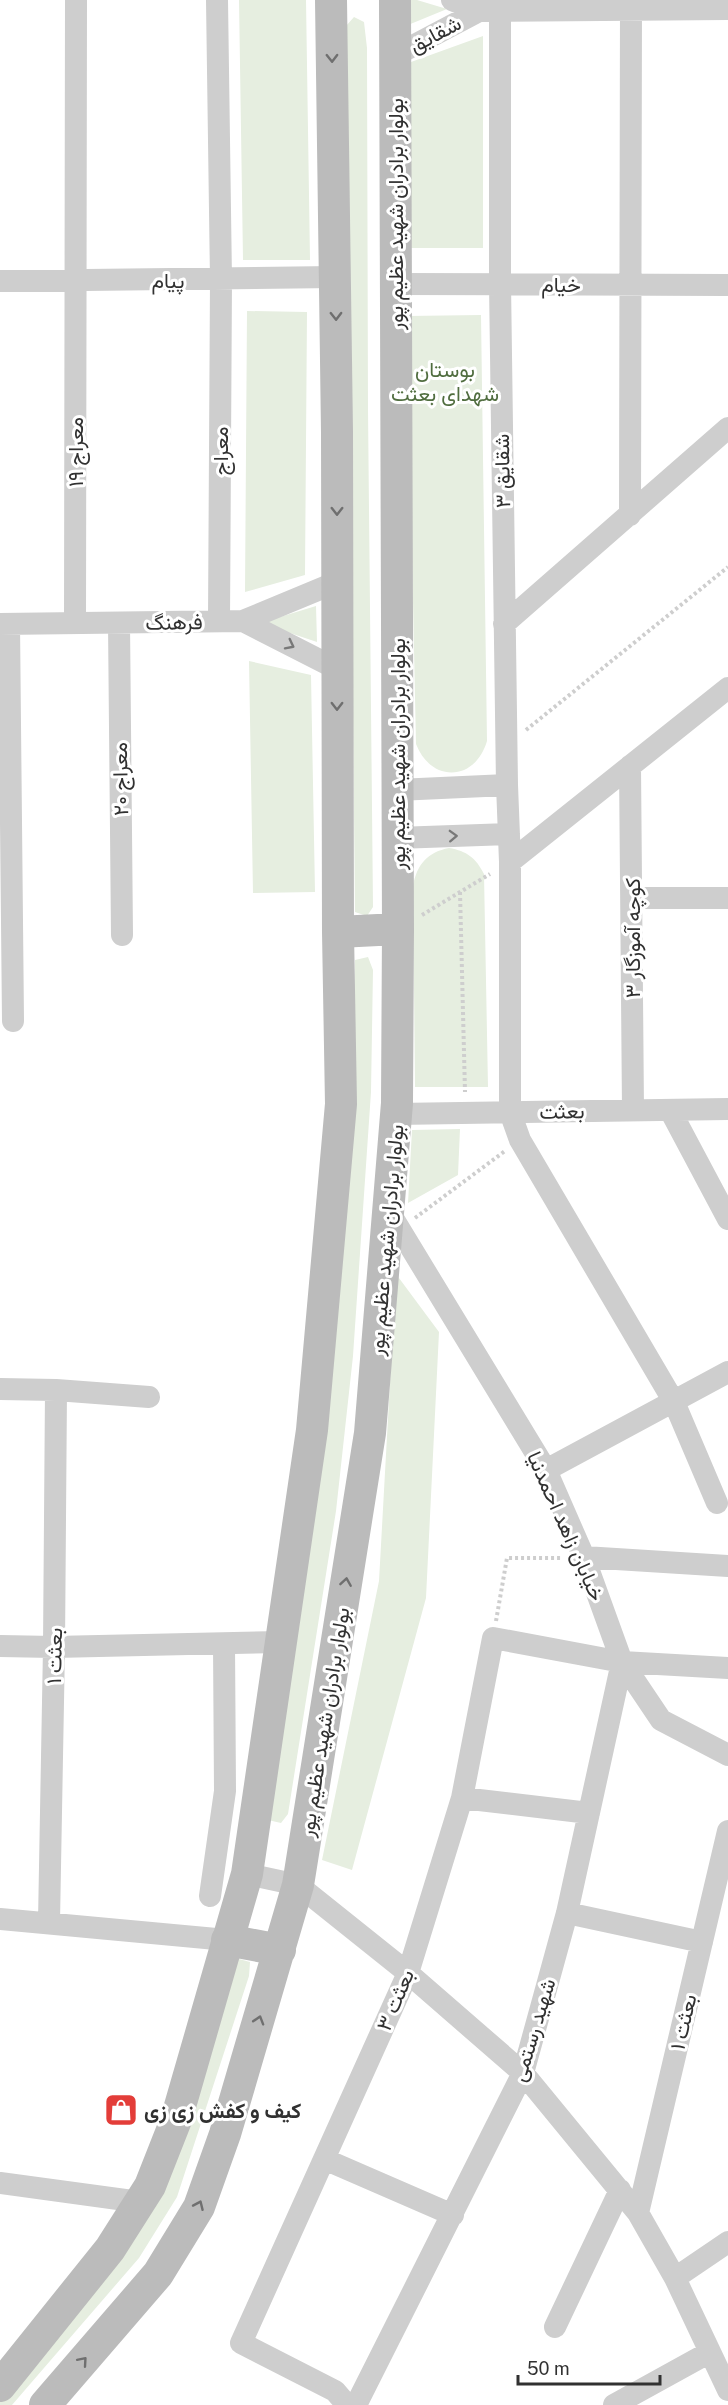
<svg xmlns="http://www.w3.org/2000/svg" width="728" height="2405" viewBox="0 0 728 2405" font-family="'Public Sans',Vazirmatn,sans-serif">
  <style>
    .green { fill: #e6eee0 }
    .lines { fill: none; stroke-linecap: round; stroke-linejoin: round }
    .path { stroke: #cecece; stroke-width: 4; stroke-dasharray: 3 3; stroke-linecap: butt }
    .minor { stroke: #cecece; stroke-width: 22 }
    .secondary { stroke: #bbb; stroke-width: 32 }
    .oneway { stroke: #6f6f6f }
    .oneway2 { stroke: #787878 }
    .labels { text-anchor: middle; dominant-baseline: central; stroke-width: 6; stroke-linejoin: round; paint-order: stroke }
    .street-label { font-size: 21px; fill: #313131; stroke: #fff }
    .park-label { font-size: 21px; fill: #506d3f; stroke: #fff }
    .poi-label { font-size: 21px; font-weight: bold; fill: #313131; stroke: #fff; text-anchor: start }
  </style>
  <rect width="100%" height="100%" fill="#fff"/>
  <path class="green" d="M239 0H306L310 260H243Z
    M406 0H417L447 9 408 25Z
    M354 17 364 22 367 48 368 409 373 907 367 916 355 912 346 26Z
    M483 36V248H411V62Z
    M247 311 307 312 305 575 245 592Z
    M481 315 487 741C475 782 431 783 416 744L407 316Z
    M316 606 317 642 260 623Z
    M249 661 311 675 315 892 253 893Z
    M449 848C467 851 476 858 484 874L488 1087H415L413 886C417 864 428 852 449 848Z
    M368 957 373 970 371 1092 353 1356 336 1511 288 1814 281 1823 268 1820 349 1155 355 960Z
    M460 1129 458 1175 408 1203 412 1130Z
    M396 1274 439 1332 426 1598 352 1870 322 1860 379 1581Z
    M239 1959 250 1962 249 1976 177 2197 139 2258 12 2405H0V2394L95 2288 228 1970Z"/>
  <g class="lines">
    <path class="path" d="M526 730 728 567
      M460 892 465 1092
      M422 915 490 874
      M415 1218 505 1151
      M496 1621 507 1558H562"/>
    <path class="minor" d="M217 0 221 280 219 621
      M452 0 479 11
      M500 0V283L507 785 510 862V1112L520 1140 674 1402 717 1503
      M394 56 479 11 728 9
      M0 281 335 277
      M395 284 728 285
      M630 515 631 0
      M243 621 337 582
      M75 623 76 0
      M119 623 122 935
      M0 624 243 621 337 669
      M9 624 13 1021
      M504 624 728 428
      M630 766 633 1110
      M397 790 507 785
      M397 838 509 834
      M510 862 728 688
      M632 898H728
      M670 1110 728 1219
      M396 1114 728 1109
      M388 1210 546 1470 584 1557 622 1662 661 1720 728 1755
      M0 1389 56 1390 149 1397
      M546 1470 728 1372
      M584 1557 728 1566
      M0 1646 54 1647 282 1642
      M462 1798 589 1813
      M247 1874 298 1885 408 1973 523 2073 638 2213 675 2278 728 2390
      M210 1896 225 1791 224 1644
      M567 1913 702 1942
      M0 1919 227 1940
      M49 1922 54 1647 56 1390
      M324 2159 453 2215
      M0 2183 140 2202
      M638 2213 728 1831
      M675 2278 728 2242
      M555 2327 620 2190
      M347 2405 335 2391 241 2343 408 1973 462 1798 493 1638 622 1662 728 1668
      M356 2405 523 2073 567 1913 622 1662
      M614 2405 710 2352"/>
    <path class="secondary" d="M338 932 398 929
      M227 1940 280 1950
      M0 2386 110 2249 150 2186 176 2120 247 1874 312 1430 341 1104 338 932 337 432 331 0
      M45 2405 158 2274 199 2207 225 2134 298 1885 370 1433 397 1103 398 929 395 0"/>
  </g>
  <defs><path id="oneway-chevron" d="M-2-3.5L2.5 0L-2 3.5" fill="none" stroke-width="1.6" stroke-linecap="round" stroke-linejoin="round" transform="scale(1.5)"/></defs>
  <g class="oneway">
    <use href="#oneway-chevron" transform="translate(332 58) rotate(89)"/>
    <use href="#oneway-chevron" transform="translate(336 316) rotate(89)"/>
    <use href="#oneway-chevron" transform="translate(337 511) rotate(90)"/>
    <use href="#oneway-chevron" transform="translate(337 706) rotate(90)"/>
    <use href="#oneway-chevron" transform="translate(346 1582) rotate(-81)"/>
    <use href="#oneway-chevron" transform="translate(259 2020) rotate(-73)"/>
    <use href="#oneway-chevron" transform="translate(199 2205) rotate(-66)"/>
    <use href="#oneway-chevron" transform="translate(83 2361) rotate(-49)"/>
  </g>
  <g class="oneway2">
    <use href="#oneway-chevron" transform="translate(290 645) rotate(27)"/>
    <use href="#oneway-chevron" transform="translate(453 836) rotate(-2)"/>
  </g>
  <defs>
    <g id="shop-square" transform="scale(1.725)"><rect x="-9" y="-9" width="18" height="18" rx="4" fill="#e33d39" stroke="#fff"/><path d="M-5-2.5h2.3a2.7 3.5 0 0 1 5.4 0H5L5.5 6h-11ZM-1.5-2.5h3a1.5 2.3 0 0 0-3 0Z" fill="#fff"/></g>
  </defs>
  <g fill-rule="evenodd">
    <use href="#shop-square" x="121" y="2110"/>
  </g>
  <g class="labels">
    <g class="street-label">
      <text transform="translate(435 34) rotate(-28)">شقایق</text>
      <text transform="translate(395 214) rotate(-90)">بولوار برادران شهید عظیم‌ پور</text>
      <text x="168" y="280">پیام</text>
      <text x="561" y="284">خیام</text>
      <text transform="translate(220 451) rotate(-90)">معراج</text>
      <text transform="translate(75 452) rotate(-90)">معراج ۱۹</text>
      <text transform="translate(502 471) rotate(-91)">شقایق ۳</text>
      <text transform="translate(174 622) rotate(-1)">فرهنگ</text>
      <text transform="translate(397 754) rotate(-90)">بولوار برادران شهید عظیم‌ پور</text>
      <text transform="translate(120 779) rotate(-91)">معراج ۲۰</text>
      <text transform="translate(632 938) rotate(-90)">کوچه آموزگار ۳</text>
      <text transform="translate(562 1111) rotate(-1)">بعثت</text>
      <text transform="translate(386 1240) rotate(-85)">بولوار برادران شهید عظیم‌ پور</text>
      <text transform="translate(566 1526) rotate(66)">خیابان زاهد احمدنیا</text>
      <text transform="translate(54 1656) rotate(-89)">بعثت ۱</text>
      <text transform="translate(324 1722) rotate(-81)">بولوار برادران شهید عظیم‌ پور</text>
      <text transform="translate(395 2000) rotate(-67)">بعثت ۳</text>
      <text transform="translate(683 2022) rotate(-77)">بعثت ۱</text>
      <text transform="translate(533 2030) rotate(-73)">شهید رستمی</text>
    </g>
    <g class="park-label">
      <text x="445" y="369">بوستان<tspan x="445" dy="24">شهدای بعثت</tspan></text>
    </g>
    <g class="poi-label">
      <text x="144" y="2110">کیف و کفش زی زی</text>
    </g>
  </g>
  <path d="M518 2375v9h142v-9" fill="none" stroke="#313131" stroke-width="3"/>
  <text x="527" y="2375" font-size="18" fill="#313131" stroke="#ffffff" stroke-width="4.5" paint-order="stroke">50 m</text>
</svg>
